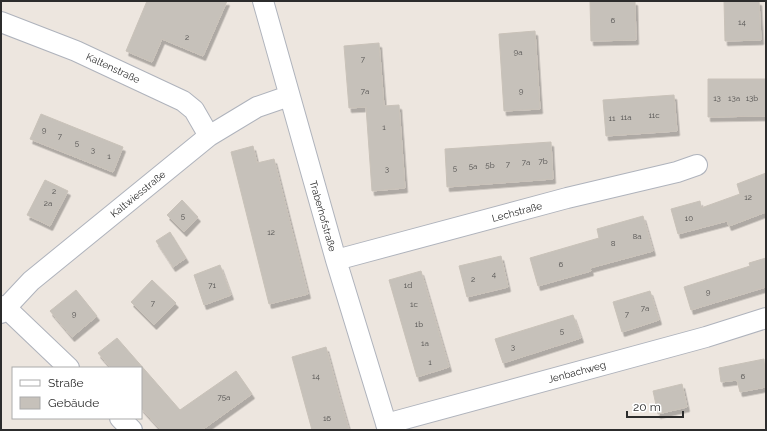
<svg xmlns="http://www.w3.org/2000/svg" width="767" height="431" viewBox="0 0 767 431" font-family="Raleway,sans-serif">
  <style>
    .building { fill: #c6c1ba; stroke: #c9c2b9; filter: url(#shadow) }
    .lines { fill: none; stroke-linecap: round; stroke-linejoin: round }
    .minor-casing { stroke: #afb3bc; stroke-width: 22 }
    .minor { stroke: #fff; stroke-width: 20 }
    .labels { text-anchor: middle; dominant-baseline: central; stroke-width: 3.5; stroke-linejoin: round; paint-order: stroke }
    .number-label { font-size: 8px; fill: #525150 }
    .street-label { font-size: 10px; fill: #2c2c2c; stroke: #fff }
  </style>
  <defs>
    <filter id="shadow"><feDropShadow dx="2.5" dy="4.5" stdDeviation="0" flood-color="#0004"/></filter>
  </defs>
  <rect width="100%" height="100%" fill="#ede6df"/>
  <path class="building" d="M147 1H227L203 56 162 39 152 62 126 51Z
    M590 1H635L636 40 591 41Z
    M724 1H759L761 40 725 41Z
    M535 31 540 109 504 111 499 34Z
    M379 43 384 106 399 105 405 188 372 191 366 107 349 108 344 46Z
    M708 79H766V116L708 117Z
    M674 95 677 131 606 136 603 100Z
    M41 114 123 147 113 172 30 139Z
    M551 142 553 179 447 187 445 149Z
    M253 146 257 163 274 159 308 294 269 304 231 152Z
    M766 173V212L729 226 727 221 678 234 671 209 700 201 701 208 740 194 737 184Z
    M45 180 68 191 50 226 27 215Z
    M182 200 198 217 184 232 167 215Z
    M643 216 653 251 590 268 591 271 538 286 530 258 599 238 597 229Z
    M170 232 186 258 173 267 156 241Z
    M501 256 508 287 467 297 459 266Z
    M766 258V287L691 310 684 287 750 266 749 263Z
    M220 265 231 295 204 305 194 275Z
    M421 271 449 367 417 377 389 280Z
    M152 280 176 303 154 325 131 302Z
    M76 290 97 316 72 337 50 311Z
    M650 291 659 320 622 332 613 302Z
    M573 315 581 338 503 363 495 339Z
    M117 338 180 410 236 371 252 394 202 430H161L141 408V368H111L98 353Z
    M326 347 339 395 349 430H312L292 357Z
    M764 359 766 387 740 392 737 380 721 382 719 368Z
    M682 384 687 407 658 414 653 391Z"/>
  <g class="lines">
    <g class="minor-casing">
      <path id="minor" d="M263 1 336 260 388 430
        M1 22 76 51 183 101 194 110 209 136
        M336 260 567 198 677 172 697 165
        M1 306 5 307 69 368
        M1 313 31 281 209 136 257 107 289 96
        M120 418 132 430
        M386 424 706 337 766 318"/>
    </g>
    <use href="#minor" class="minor"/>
  </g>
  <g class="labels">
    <g class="number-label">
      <text x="613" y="20">6</text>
      <text x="742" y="22">14</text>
      <text x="187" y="37">2</text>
      <text x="518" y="52">9a</text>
      <text x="363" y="59">7</text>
      <text x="365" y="91">7a</text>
      <text x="521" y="91">9</text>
      <text x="717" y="98">13</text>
      <text x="734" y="98">13a</text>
      <text x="752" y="98">13b</text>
      <text x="654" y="115">11c</text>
      <text x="626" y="117">11a</text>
      <text x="612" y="118">11</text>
      <text x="384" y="127">1</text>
      <text x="44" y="130">9</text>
      <text x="60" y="136">7</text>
      <text x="77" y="143">5</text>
      <text x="93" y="150">3</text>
      <text x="109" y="156">1</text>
      <text x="543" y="161">7b</text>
      <text x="526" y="162">7a</text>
      <text x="508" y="164">7</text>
      <text x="490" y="165">5b</text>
      <text x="473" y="166">5a</text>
      <text x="455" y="168">5</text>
      <text x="387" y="169">3</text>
      <text x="54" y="191">2</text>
      <text x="748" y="197">12</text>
      <text x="48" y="203">2a</text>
      <text x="183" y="216">5</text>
      <text x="689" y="218">10</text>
      <text x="271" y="232">12</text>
      <text x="637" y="236">8a</text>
      <text x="613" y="243">8</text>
      <text x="561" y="264">6</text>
      <text x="494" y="274">4</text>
      <text x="473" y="279">2</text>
      <text x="212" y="285">71</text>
      <text x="408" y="285">1d</text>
      <text x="708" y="292">9</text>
      <text x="153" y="303">7</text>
      <text x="414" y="304">1c</text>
      <text x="645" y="308">7a</text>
      <text x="74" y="314">9</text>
      <text x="627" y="314">7</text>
      <text x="419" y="324">1b</text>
      <text x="562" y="331">5</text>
      <text x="425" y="343">1a</text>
      <text x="513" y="347">3</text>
      <text x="430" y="362">1</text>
      <text x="316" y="376">14</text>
      <text x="743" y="376">6</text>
      <text x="224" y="397">75a</text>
      <text x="327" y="418">16</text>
    </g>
    <g class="street-label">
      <text transform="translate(113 68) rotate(25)">Kaltenstraße</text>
      <text transform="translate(138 194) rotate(-39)">Kaltwiesstraße</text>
      <text transform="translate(517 212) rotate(-15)">Lechstraße</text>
      <text transform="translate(323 216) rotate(74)">Traberhofstraße</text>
      <text transform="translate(577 372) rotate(-15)">Jenbachweg</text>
    </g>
  </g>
  <rect width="767" height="431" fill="none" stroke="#2c2c2c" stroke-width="4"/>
  <rect x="12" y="367" width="130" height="52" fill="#ffffff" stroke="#ababab"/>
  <rect x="20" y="380" width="20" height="6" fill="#ffffff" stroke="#ababab"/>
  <text x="48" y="387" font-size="12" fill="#2c2c2c">Straße</text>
  <rect x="20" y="397" width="20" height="12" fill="#c6c1ba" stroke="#ababab"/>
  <text x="48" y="407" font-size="12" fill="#2c2c2c">Gebäude</text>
  <path d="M627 411v6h56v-6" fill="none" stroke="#2c2c2c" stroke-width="2"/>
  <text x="633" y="411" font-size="12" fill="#2c2c2c" stroke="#ffffff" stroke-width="3" paint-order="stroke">20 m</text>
</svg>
